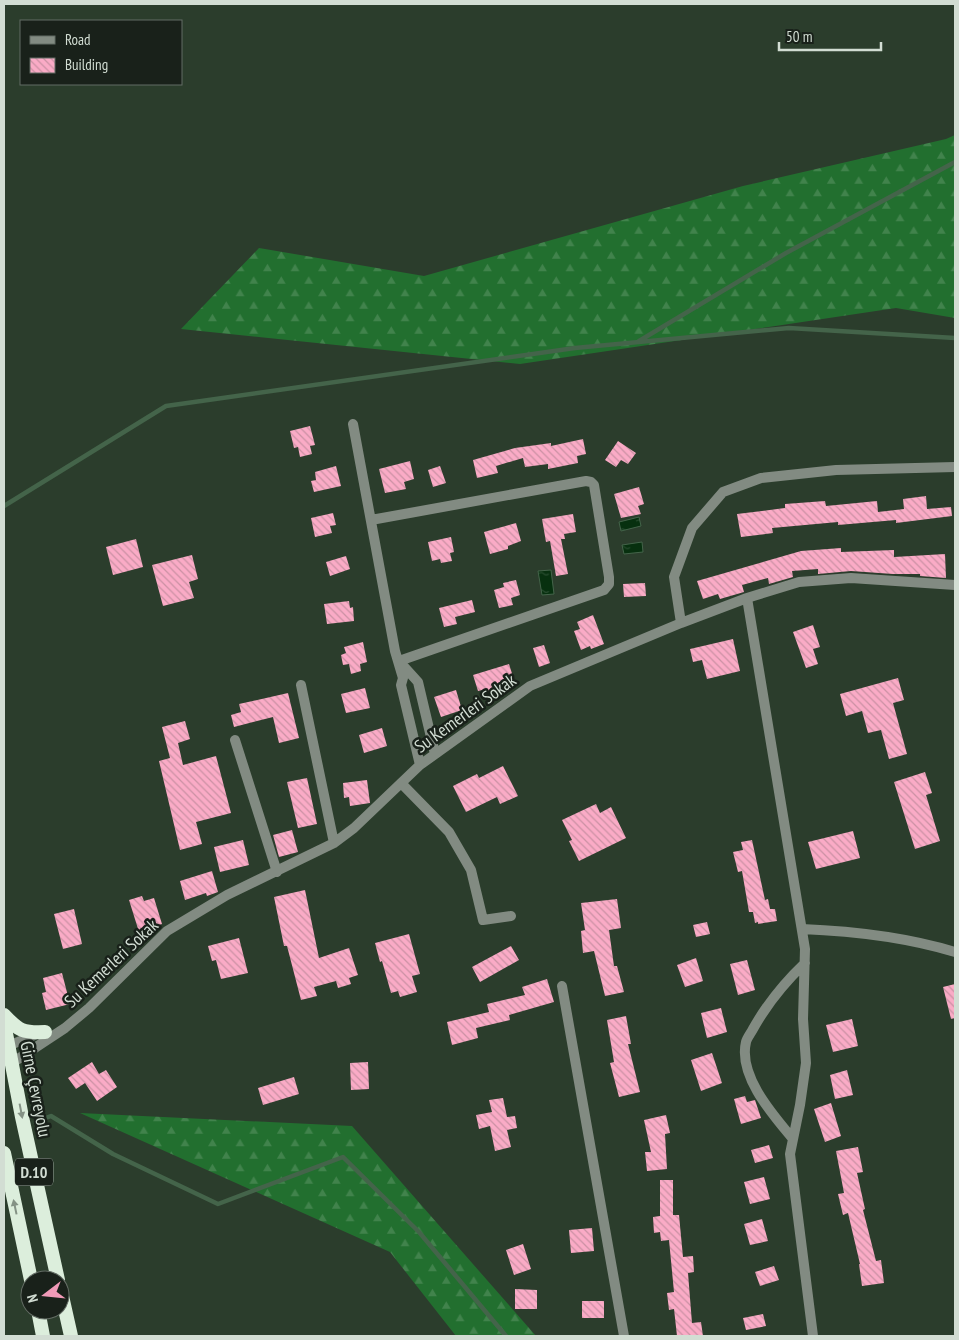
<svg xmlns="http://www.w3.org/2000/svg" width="959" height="1340" viewBox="0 0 959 1340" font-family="'PT Sans Narrow',sans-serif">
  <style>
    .forest { fill: url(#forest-firs) }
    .water { fill: url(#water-ripples); stroke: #44644a }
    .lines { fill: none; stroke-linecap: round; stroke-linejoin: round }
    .stream { stroke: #44644a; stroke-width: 4.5 }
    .building { fill: url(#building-back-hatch) }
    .minor { stroke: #828b82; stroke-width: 10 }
    .trunk { stroke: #dceedc; stroke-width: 14 }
    .oneway { fill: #849285 }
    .labels { text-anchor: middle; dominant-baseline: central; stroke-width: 5; stroke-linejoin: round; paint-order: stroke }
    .shield { fill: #19211a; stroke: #9aa59c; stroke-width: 1 }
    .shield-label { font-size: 16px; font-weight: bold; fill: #d2ddd3 }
    .street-label { font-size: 18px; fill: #d2ddd3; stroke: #19211a }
  </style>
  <defs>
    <pattern id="forest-firs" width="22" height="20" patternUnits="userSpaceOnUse" patternTransform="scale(1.25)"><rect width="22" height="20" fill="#226f2f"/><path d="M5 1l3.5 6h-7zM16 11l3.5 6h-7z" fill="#41834c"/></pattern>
    <pattern id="water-ripples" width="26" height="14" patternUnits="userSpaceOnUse" patternTransform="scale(1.25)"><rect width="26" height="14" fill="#07300f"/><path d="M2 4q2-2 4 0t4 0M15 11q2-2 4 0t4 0" fill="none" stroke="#2a4e31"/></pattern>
    <pattern id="building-back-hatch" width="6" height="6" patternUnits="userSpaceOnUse" patternTransform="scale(1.25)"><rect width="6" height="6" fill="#faabc6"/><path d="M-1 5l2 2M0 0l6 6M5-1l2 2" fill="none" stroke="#cb91a4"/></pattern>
  </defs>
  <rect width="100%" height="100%" fill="#2b3d2c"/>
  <path class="forest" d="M955 135V318L896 308 520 364 181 329 259 248 424 276 743 186 946 139Z
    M80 1113 352 1126 536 1336H456L390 1252Z"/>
  <path class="water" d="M639 517 641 526 621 531 619 522Z
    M642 542 643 552 624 554 622 545Z
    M551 570 554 594 542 595 538 571Z"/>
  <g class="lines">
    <path class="stream" d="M639 341 786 253 955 162
      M4 506 166 406 575 348 789 328 955 338
      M35 1122 51 1116 113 1154 218 1204 343 1157 419 1232 506 1336"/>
  </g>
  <path class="building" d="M310 426 315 445 310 446 312 454 300 457 298 447 294 448 290 431Z
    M583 439 586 454 577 456 578 463 548 469V464L525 467 523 458 496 466 498 473 477 478 473 460 515 448 551 443V446Z
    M618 441 636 453 628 464 621 460 616 467 605 460Z
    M410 461 414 479 404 482 406 489 385 493 379 469Z
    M336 466 341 486 314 492 311 481 316 480 315 472Z
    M440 466 446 483 433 487 428 470Z
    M639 487 644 504 638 506 641 514 621 518 614 494Z
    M926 496 927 509 951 507 952 516 896 523V520L838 525V522L772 528 773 533 741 537 737 514 785 508V504L825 501 826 506 877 501 878 512 904 509 903 499Z
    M333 513 336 525 330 526 332 533 315 537 311 518Z
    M573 514 576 532 564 534 565 539H561L568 574 556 576 550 541 546 542 542 519Z
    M516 523 521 541 508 546V549L490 554 484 532Z
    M451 537 454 552 450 553 452 561 441 563 440 559 432 561 428 542Z
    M136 539 143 567 113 575 106 547Z
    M841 548V552L894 550V557L945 554 946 578 920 576V574H893L851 571 818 574V569L792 571 793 577 769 584 768 578 742 585 744 592 720 599 718 594 703 599 697 581 801 551Z
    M192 555 198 579 189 582 194 598 163 606 152 565Z
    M346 556 350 569 330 576 326 562Z
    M516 580 520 595 511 598 513 605 499 608 494 590 504 587 503 583Z
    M645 583 646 596 624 597 623 584Z
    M472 600 475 612 455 617 457 624 444 627 439 608Z
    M349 601 350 608 353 607 354 621 327 624 324 604Z
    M593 615 604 644 591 649 590 646 581 650 574 631 580 629 577 622Z
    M813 625 820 647 813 649 818 664 806 668 793 632Z
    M733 639 740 671 707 679 702 660 693 662 690 649Z
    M363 642 367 662 360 664 361 671 351 674 349 664 343 665 341 655 346 653 344 647Z
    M544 645 550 663 539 667 533 648Z
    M509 664 515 683 488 692 487 689 478 691 473 675Z
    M898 678 904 700 893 703 907 754 889 759 881 730 868 733 862 711 846 716 840 694Z
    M365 688 370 708 346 713 341 694Z
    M456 690 462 710 441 717 434 697Z
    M288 693 299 738 279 743 273 717 234 727 231 715 241 712 239 704Z
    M185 721 190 739 178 743 183 765 216 756 231 813 196 822 202 844 180 850 159 761 170 758 162 727Z
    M382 728 387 746 364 753 359 735Z
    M503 766 518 796 500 804 497 797 466 812 453 786 477 774 479 778Z
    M925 772 932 793 926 795 940 841 915 849 894 782Z
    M307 778 317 824 298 828 287 782Z
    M367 780 370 803 350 806 349 797 344 798 343 783Z
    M596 804 600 813 611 807 626 838 579 861 569 841 572 840 562 820Z
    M292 830 298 852 279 857 273 835Z
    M853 831 860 858 816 869 808 842Z
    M243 840 249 865 220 872 214 847Z
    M752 840 765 900 768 899 770 909H775L777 921 758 924V922L755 923 753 912H749L742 871 738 872 733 852 743 850 741 842Z
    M212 871 218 892 207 896 206 893 185 900 180 881Z
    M305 890 319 958 349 948 358 975 349 978 351 984 338 988 336 981 314 987 317 996 301 1000 287 946H284L274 897Z
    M142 896 144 901 154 898 162 924 139 932 129 900Z
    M617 899 621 928 609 930 614 966H617L624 992 605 996 594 951 583 953 581 931 585 930 581 903Z
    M74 909 82 944 63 949 54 914Z
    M707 922 710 934 696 937 693 925Z
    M409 934 420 974 412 976 417 992 400 997 398 991 391 993 382 961 380 962 375 943Z
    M239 938 248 973 221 979 216 960 212 961 208 946Z
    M511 946 519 960 480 982 472 967Z
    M696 958 703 981 685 987 677 965Z
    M747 960 755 990 738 995 730 964Z
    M62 973 70 1004 46 1010 42 993 46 992 43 978Z
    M547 979 554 1002 509 1015 510 1020 476 1028 478 1038 452 1045 447 1022 489 1012 487 1004 525 995 522 987Z
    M955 984V1018L951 1019 943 987Z
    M721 1008 727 1032 707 1038 701 1013Z
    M626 1016 631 1044H628L640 1092 619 1097 610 1063 614 1062 607 1020Z
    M852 1019 858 1046 833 1052 826 1025Z
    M712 1053 722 1083 701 1091 691 1060Z
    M92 1062 99 1074 106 1070 117 1087 97 1101 85 1083 76 1089 68 1078Z
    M368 1062 369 1089 351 1090 350 1063Z
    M847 1070 853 1095 835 1099 830 1075Z
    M294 1077 299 1094 263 1105 258 1088Z
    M745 1096 747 1102 755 1100 761 1118 741 1124 734 1099Z
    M503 1098 507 1117 515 1116 517 1128 507 1130 511 1147 495 1151 490 1126 479 1129 476 1115 492 1112 489 1100Z
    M831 1103 841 1136 825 1142 814 1109Z
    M666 1115 670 1133 665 1134 667 1169 647 1171 645 1152H651L644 1120Z
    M769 1145 773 1158 755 1163 751 1150Z
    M858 1147 863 1172 857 1173 865 1209 863 1210 876 1261 881 1260 884 1283 862 1286 859 1264H860L848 1213 843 1215 838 1194 844 1193 836 1151Z
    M764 1177 770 1199 750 1204 744 1182Z
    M660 1180H673V1215H679L683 1257 693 1256 694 1272 688 1273 692 1323 701 1322 703 1336H677L674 1309 669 1310 667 1293 674 1292 669 1240 661 1241 660 1232 654 1233 653 1217 660 1216Z
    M762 1219 768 1241 750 1245 744 1224Z
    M592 1228 594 1251 571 1253 569 1230Z
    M523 1244 531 1269 514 1275 506 1250Z
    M774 1266 779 1280 760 1286 755 1272Z
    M515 1289 537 1290V1309H515Z
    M582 1301H604V1318H582Z
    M763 1314 766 1326 746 1330 743 1318Z"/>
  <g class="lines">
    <path class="minor" d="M353 424 395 651 403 678 401 685 420 765
      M371 520 586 481 591 482 594 485 609 577V584L604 590 399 661 418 682 435 754
      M747 598 805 949 803 1019 806 1063 800 1105 790 1154 813 1336
      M681 623 674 577 692 528 723 492 761 478 836 470 955 467
      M301 685 334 843
      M235 740 277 872
      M401 783 449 832 471 870 483 920 511 916
      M802 929C851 931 909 938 955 952
      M562 986 624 1336
      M8 1046 37 1034
      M12 1063 65 1028 89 1008 167 931 227 895 334 843 354 828 420 765 530 686 681 623 747 598 799 582 851 578 955 585
      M793 1139C773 1115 738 1076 746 1042 747 1038 751 1033 753 1029 767 1004 784 983 805 963"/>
    <path class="trunk" d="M4 1015C19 1031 23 1033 45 1032
      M4 1023 22 1117 58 1280
      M4 1153 31 1280
      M60 1287 71 1336
      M38 1310 43 1336"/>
  </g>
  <defs><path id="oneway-solid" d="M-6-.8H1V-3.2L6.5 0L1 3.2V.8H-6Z" transform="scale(1.25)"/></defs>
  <g class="oneway">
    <use href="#oneway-solid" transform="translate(21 1111) rotate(79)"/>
    <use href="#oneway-solid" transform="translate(15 1207) rotate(-102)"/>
  </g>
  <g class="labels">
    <rect class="shield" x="15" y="1158.5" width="38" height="27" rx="4"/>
    <g class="shield-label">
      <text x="34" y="1172">D.10</text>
    </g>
    <g class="street-label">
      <text transform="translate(465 713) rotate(-36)">Su Kemerleri Sokak</text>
      <text transform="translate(111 963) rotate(-43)">Su Kemerleri Sokak</text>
      <text transform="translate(36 1089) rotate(79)">Girne Çevreyolu</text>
    </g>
  </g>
  <rect width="959" height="1340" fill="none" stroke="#d2ddd3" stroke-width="10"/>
  <rect x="20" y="20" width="162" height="65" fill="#19211a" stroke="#636c64"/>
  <rect x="30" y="36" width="25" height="8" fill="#828b82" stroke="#636c64"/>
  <text x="65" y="45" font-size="15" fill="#d2ddd3">Road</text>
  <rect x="30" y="58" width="25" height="15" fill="url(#building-back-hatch)" stroke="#636c64"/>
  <text x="65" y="70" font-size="15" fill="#d2ddd3">Building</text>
  <g transform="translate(45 1295) rotate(254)"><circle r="24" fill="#19211a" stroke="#636c64"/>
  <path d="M0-4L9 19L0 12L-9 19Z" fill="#f09ab7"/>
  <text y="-8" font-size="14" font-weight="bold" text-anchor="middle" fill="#d2ddd3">N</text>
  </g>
  <path d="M779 42v8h102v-8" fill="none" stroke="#d2ddd3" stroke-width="2.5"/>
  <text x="786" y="42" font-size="15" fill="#d2ddd3" stroke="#19211a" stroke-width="4" paint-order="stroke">50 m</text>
</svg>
